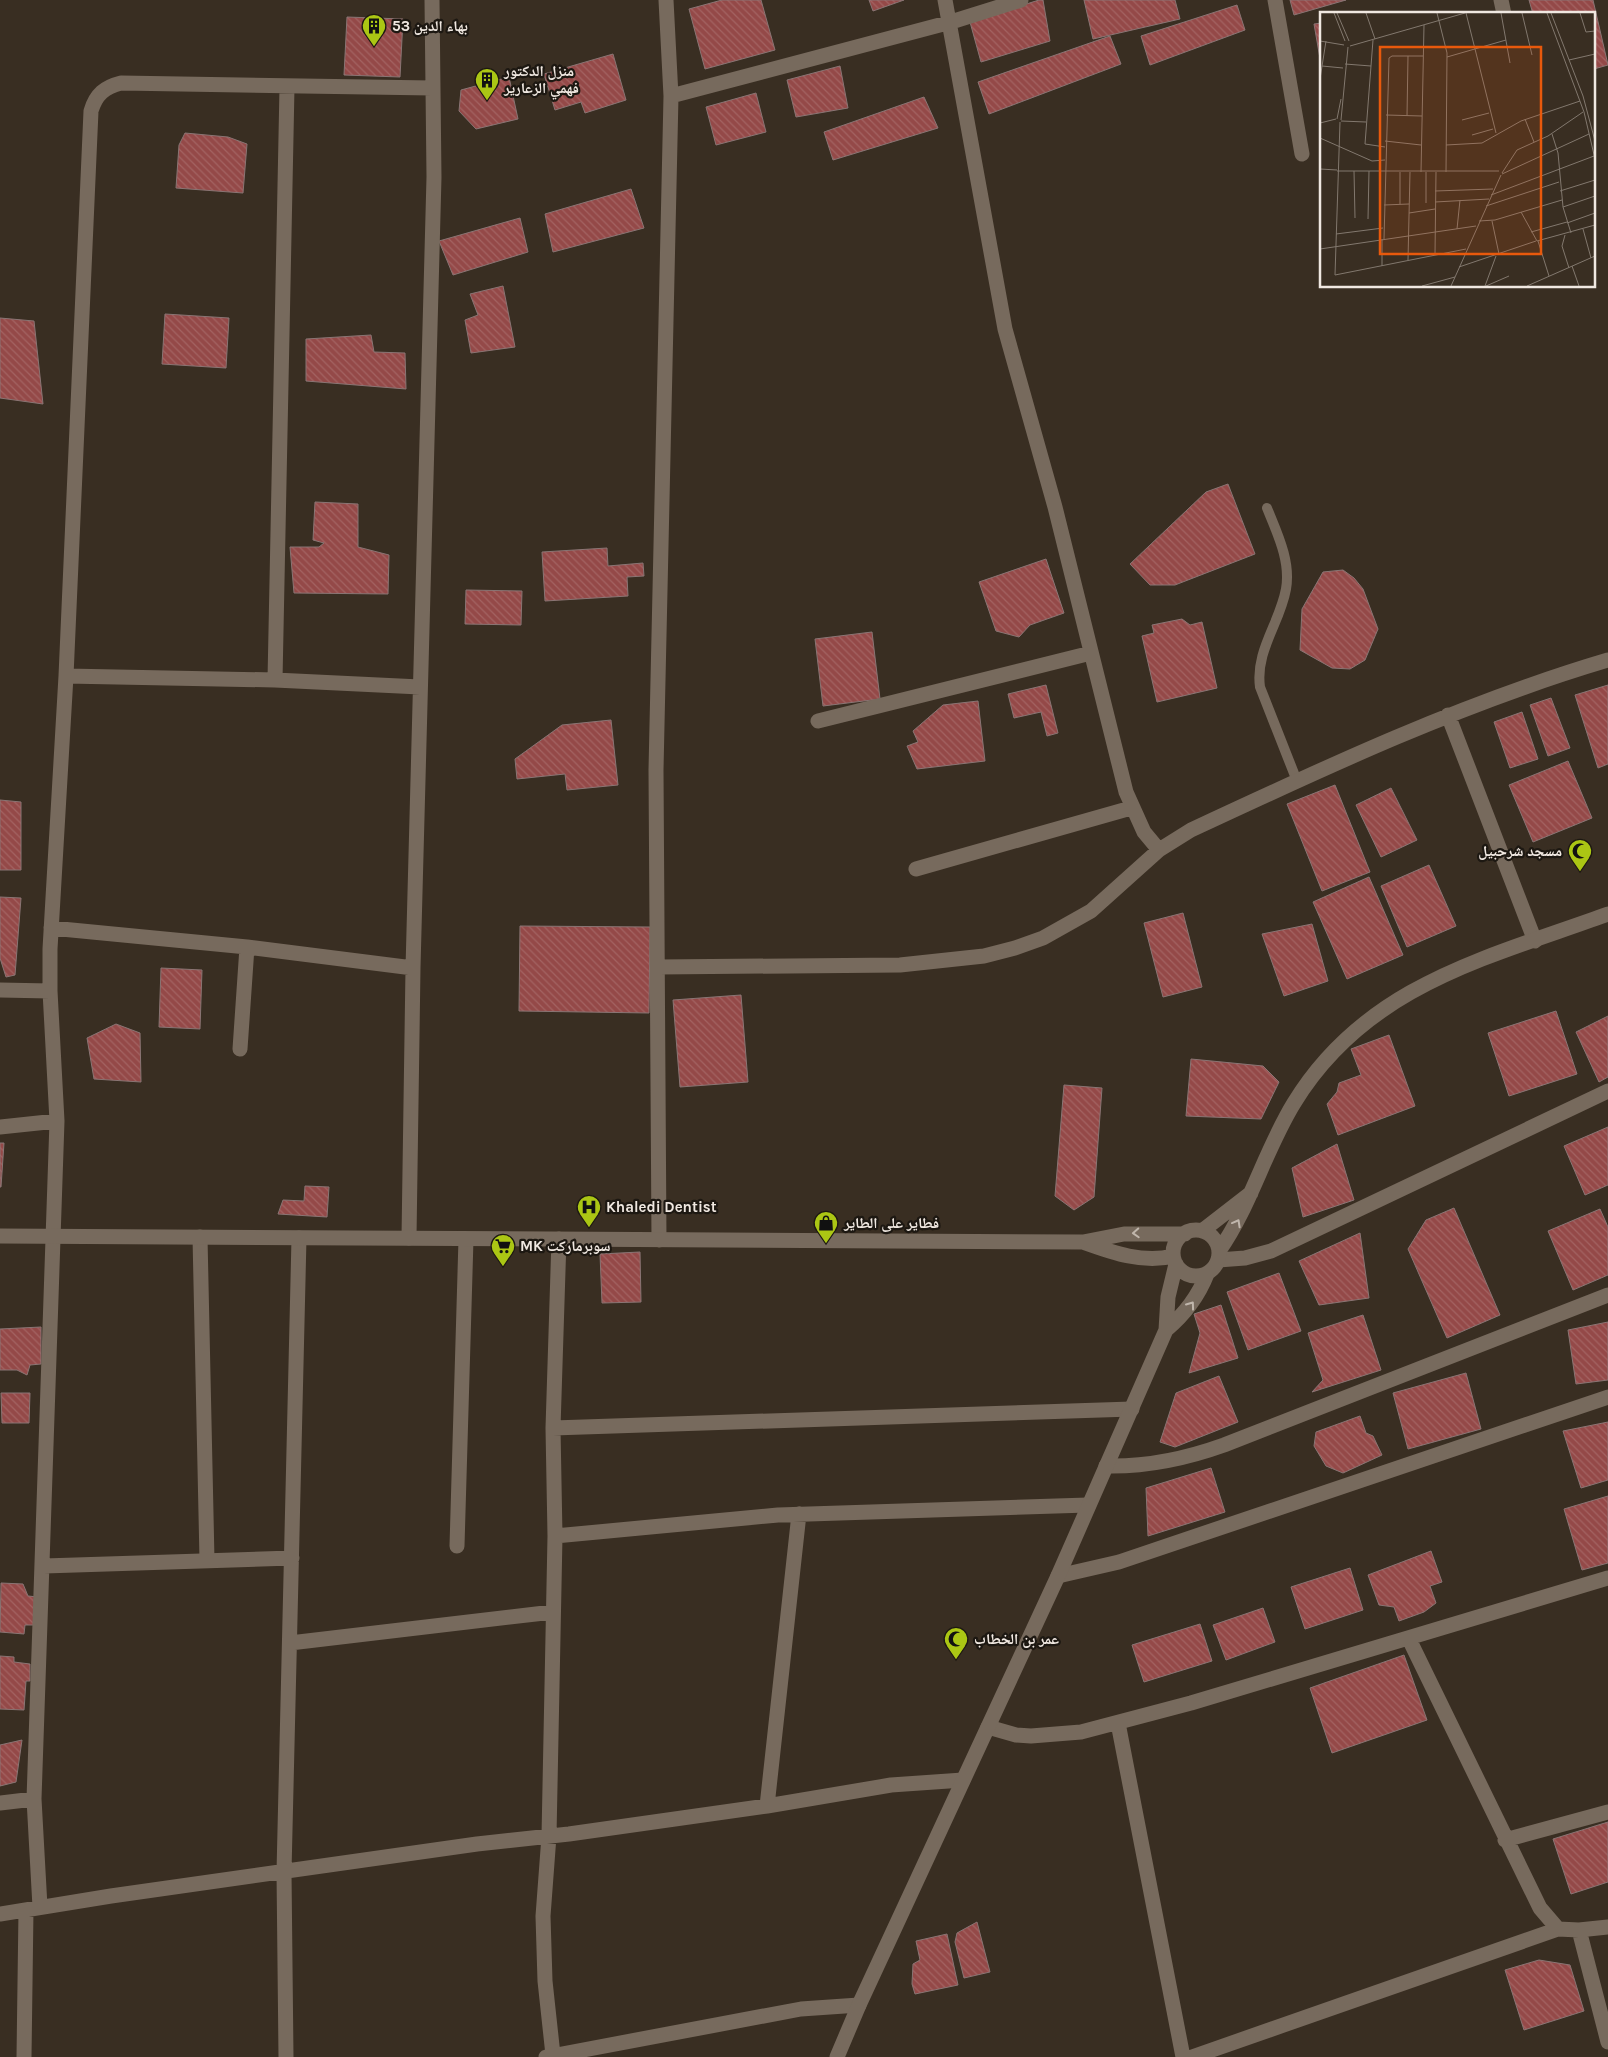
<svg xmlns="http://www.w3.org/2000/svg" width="1608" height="2057" viewBox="0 0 1608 2057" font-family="Karla,'Noto Naskh Arabic',sans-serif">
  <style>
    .building { fill: url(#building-back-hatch); stroke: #8a7574 }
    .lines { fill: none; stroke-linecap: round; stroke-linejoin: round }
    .lane { stroke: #776a5d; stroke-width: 10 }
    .street { stroke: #776a5d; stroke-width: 15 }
    .secondary { stroke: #776a5d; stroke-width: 15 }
    .oneway { stroke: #c0b6ac }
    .labels { text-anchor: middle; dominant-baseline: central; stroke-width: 4.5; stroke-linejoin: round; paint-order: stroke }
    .poi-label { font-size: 15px; font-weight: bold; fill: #f0e8e1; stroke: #1d1812; text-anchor: start }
    .inset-road { fill: none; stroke: #82786e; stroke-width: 1 }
    .view { fill: #e8590c; fill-opacity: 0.15; stroke: #e8590c; stroke-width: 2.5 }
    .inset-edge { fill: none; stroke: #f0e8e1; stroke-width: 2.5 }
  </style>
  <defs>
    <pattern id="building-back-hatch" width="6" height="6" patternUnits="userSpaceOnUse" patternTransform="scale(1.25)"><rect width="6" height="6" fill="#944948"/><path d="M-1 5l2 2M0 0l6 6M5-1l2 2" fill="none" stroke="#a36362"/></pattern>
  </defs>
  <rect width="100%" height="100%" fill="#392e22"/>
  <path class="building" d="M722 0H761L775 50 705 69 689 9Z
    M869 0H904L873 11Z
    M1039 0H1043L1050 41 981 62 970 22Z
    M1084 0H1175L1180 19 1093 39Z
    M1290 0H1346L1294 15Z
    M1529 0H1593L1608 65 1594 69V14H1533Z
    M1237 5 1245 30 1150 65 1141 36Z
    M347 17 403 19 400 77 344 75Z
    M1322 23V70L1314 24Z
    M1110 36 1121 64 989 114 978 82Z
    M613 54 626 100 585 113 581 102 555 110 544 74Z
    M840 66 848 108 796 117 787 80Z
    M509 77 518 119 476 129 459 111 461 90Z
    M756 93 766 132 716 145 706 107Z
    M924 97 938 128 833 160 824 132Z
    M185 133 228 137 247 144 243 193 176 188 179 145Z
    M631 189 644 228 553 252 545 214Z
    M520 218 528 252 453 275 439 241Z
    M503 286 515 347 471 353 465 320 478 315 470 294Z
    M165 314 229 318 226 368 162 364Z
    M0 318 34 321 43 404 0 398Z
    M371 335 374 352 405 353 406 389 306 381V339Z
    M1228 484 1255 554 1175 585H1150L1130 564 1206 492Z
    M315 502 358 504V547L389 555 388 594 294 593 290 547H319L324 543 313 540Z
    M607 548 608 566 643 563 644 576 627 577 628 596 545 601 542 552Z
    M1046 559 1064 613 1030 625 1019 637 996 631 979 582Z
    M1343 570 1354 578 1363 589 1378 629 1365 660 1350 669 1332 668 1300 650 1302 609 1323 572Z
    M466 590 522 591 521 625 465 624Z
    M1182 619 1190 625 1202 622 1217 688 1157 702 1142 636 1154 633 1152 625Z
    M872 632 880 699 823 706 815 639Z
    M1046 685 1058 733 1047 736 1041 712 1014 718 1008 694Z
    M1608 685V764L1598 768 1575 695Z
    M1551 698 1570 748 1548 756 1530 705Z
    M978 701 985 761 917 769 907 746 918 742 913 731 943 705Z
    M1522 712 1538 759 1510 768 1494 722Z
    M611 720 618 785 567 790 565 774 517 779 515 759 562 725Z
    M1568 761 1592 818 1533 842 1509 785Z
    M1335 785 1370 872 1322 891 1287 804Z
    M1391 788 1417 840 1381 857 1356 805Z
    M0 800 21 802V870H0Z
    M1429 865 1456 926 1407 947 1381 886Z
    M1369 877 1403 955 1347 979 1313 902Z
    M0 897 21 898 15 975 6 977 0 958Z
    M1183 913 1202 987 1163 997 1144 923Z
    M1312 924 1328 981 1284 996 1262 934Z
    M520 926 650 927 649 1013 519 1011Z
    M161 968 202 970 200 1029 159 1027Z
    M741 995 748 1082 680 1087 673 1000Z
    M1556 1011 1577 1074 1509 1096 1488 1033Z
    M1608 1016V1077L1599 1082 1576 1032Z
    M116 1024 140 1033 141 1082 94 1079 87 1038Z
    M1389 1035 1415 1106 1338 1135 1327 1104 1337 1092 1339 1083 1361 1075 1351 1049Z
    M1191 1059 1263 1066 1279 1082 1261 1119 1186 1116Z
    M1064 1085 1102 1088 1094 1197 1074 1210 1055 1196Z
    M1608 1127V1185L1585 1195 1564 1146Z
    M0 1143H4L1 1187H0Z
    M1337 1144 1354 1200 1303 1217 1292 1168Z
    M305 1186 329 1187 327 1217 278 1214 283 1200 304 1201Z
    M1454 1208 1500 1315 1447 1338 1408 1249 1426 1220Z
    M1600 1209 1608 1227V1275L1573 1290 1548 1231Z
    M1360 1233 1369 1298 1319 1305 1299 1261Z
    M640 1252 641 1302 602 1303 600 1254Z
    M1279 1273 1301 1331 1248 1350 1227 1292Z
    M1221 1305 1238 1358 1189 1373 1200 1333 1194 1314Z
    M1363 1315 1381 1370 1312 1392 1323 1380 1308 1333Z
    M1608 1322V1380L1576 1384 1568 1330Z
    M41 1327V1364L30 1365 27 1375 17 1370H0V1329Z
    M1466 1373 1481 1429 1408 1449 1393 1393Z
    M1219 1376 1238 1422 1175 1447 1160 1442 1176 1393Z
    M1 1393H30L29 1423H2Z
    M1360 1416 1366 1433 1373 1436 1382 1455 1343 1473 1326 1466 1314 1446 1316 1432Z
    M1608 1422V1480L1581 1488 1563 1431Z
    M1211 1468 1225 1512 1148 1536 1146 1488Z
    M1608 1496V1563L1582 1570 1564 1509Z
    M1431 1551 1442 1582 1430 1586 1436 1603 1424 1612 1399 1621 1394 1607 1379 1605 1368 1575Z
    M1350 1568 1363 1610 1305 1629 1291 1587Z
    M1 1583 23 1584 28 1596 38 1597 36 1625H25L24 1634 0 1632Z
    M1263 1608 1275 1642 1226 1660 1213 1625Z
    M1200 1624 1212 1661 1144 1682 1132 1645Z
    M1404 1655 1427 1720 1332 1753 1310 1688Z
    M0 1656 14 1657V1662L30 1664V1681H26L24 1710 0 1709Z
    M22 1740 16 1782 0 1786V1745Z
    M1608 1822V1882L1571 1894 1553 1839Z
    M977 1922 990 1972 964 1978 955 1942 957 1933Z
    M947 1934 958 1985 915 1994 912 1984 913 1964 920 1960 916 1941Z
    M1539 1960 1570 1965 1584 2011 1524 2030 1505 1970Z"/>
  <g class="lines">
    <path class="lane" d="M1267 508C1277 533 1291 561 1286 589 1280 623 1255 651 1260 687L1297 781"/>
    <path class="street" d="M945 0 1005 329 1055 507 1126 792 1144 832 1159 850
      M1275 0 1302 154
      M1501 0 1504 14
      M671 96 951 22 1021 0
      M66 676 275 680 420 687
      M275 680 287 87
      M1448 715 1535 941
      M818 721 1091 653
      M916 869 1131 808
      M51 928 247 947 413 968
      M658 967 900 965 984 956 1015 948 1043 938 1091 911 1159 850 1191 830C1328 766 1463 703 1608 660
      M0 990 50 991
      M240 1049 247 947
      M0 1127 57 1121
      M200 1237 207 1560
      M409 1238 413 968 434 177 432 0
      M659 1240 656 770 671 96 666 0
      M1218 1260 1245 1258 1271 1251 1608 1091
      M553 1428 1132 1409
      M1106 1466C1148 1467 1185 1459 1224 1445L1608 1295
      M555 1536 778 1515 1088 1505
      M457 1546 466 1239
      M44 1566 292 1558
      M1058 1576 1119 1562 1608 1397
      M1409 1639 1540 1908 1558 1929 1579 1930 1608 1927
      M290 1643 553 1612
      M1118 1723 1183 2057
      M988 1727 1016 1735 1031 1736 1081 1732 1191 1703 1608 1578
      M0 1803 34 1799
      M767 1806 799 1514
      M1505 1840 1608 1812
      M40 1907 34 1799 57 1121 50 991V949L66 676 91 111C96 94 105 87 121 83L432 88
      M0 1914 111 1896 477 1844 569 1834 767 1806 891 1785 963 1780
      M1579 1930 1608 2042
      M553 2055 545 1981 543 1916 549 1836 555 1536 553 1428 559 1239
      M24 2057 26 1910
      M286 2057 284 1872 299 1238
      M546 2057 801 2009 859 2005
      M1192 2057 1558 1929"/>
    <path class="secondary" d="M1173 1253a23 23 0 1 1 46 0a23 23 0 1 1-46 0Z
      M1202 1231 1251 1193
      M0 1236 1083 1242 1124 1234H1185
      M1083 1242C1111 1252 1143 1264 1173 1256
      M1219 1251C1251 1205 1265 1150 1294 1103 1366 985 1487 958 1608 914
      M1166 1330C1185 1314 1198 1297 1207 1274
      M837 2057 859 2005 1058 1576 1166 1330 1168 1297 1176 1264"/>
  </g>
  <defs><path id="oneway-chevron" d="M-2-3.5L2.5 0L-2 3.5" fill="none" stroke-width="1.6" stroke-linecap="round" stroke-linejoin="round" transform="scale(1.25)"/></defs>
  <g class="oneway">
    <use href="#oneway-chevron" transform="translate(1237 1223) rotate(-61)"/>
    <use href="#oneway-chevron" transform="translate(1136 1233) rotate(177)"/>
    <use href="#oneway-chevron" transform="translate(1191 1305) rotate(-54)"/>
  </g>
  <defs>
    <g id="building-pin" transform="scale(1.25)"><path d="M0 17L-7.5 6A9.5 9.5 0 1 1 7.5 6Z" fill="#abc614" stroke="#1d1812"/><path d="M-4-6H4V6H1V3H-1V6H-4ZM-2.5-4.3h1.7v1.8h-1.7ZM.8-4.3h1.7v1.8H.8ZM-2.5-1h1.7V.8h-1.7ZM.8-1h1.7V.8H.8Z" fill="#111"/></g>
    <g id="mosque-pin" transform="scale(1.25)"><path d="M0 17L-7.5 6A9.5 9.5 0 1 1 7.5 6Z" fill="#abc614" stroke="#1d1812"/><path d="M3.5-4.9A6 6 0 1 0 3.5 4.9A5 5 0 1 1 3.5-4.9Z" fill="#111"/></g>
    <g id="hospital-pin" transform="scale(1.25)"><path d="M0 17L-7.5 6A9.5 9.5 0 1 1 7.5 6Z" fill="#abc614" stroke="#1d1812"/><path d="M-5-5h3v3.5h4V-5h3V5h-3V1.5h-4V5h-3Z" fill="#111"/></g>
    <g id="shop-pin" transform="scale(1.25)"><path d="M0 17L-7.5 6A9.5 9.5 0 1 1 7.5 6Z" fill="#abc614" stroke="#1d1812"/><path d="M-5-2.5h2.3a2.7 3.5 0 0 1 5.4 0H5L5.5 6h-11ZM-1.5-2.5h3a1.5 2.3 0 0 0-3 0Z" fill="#111"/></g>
    <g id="supermarket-pin" transform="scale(1.25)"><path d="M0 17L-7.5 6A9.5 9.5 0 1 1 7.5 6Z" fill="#abc614" stroke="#1d1812"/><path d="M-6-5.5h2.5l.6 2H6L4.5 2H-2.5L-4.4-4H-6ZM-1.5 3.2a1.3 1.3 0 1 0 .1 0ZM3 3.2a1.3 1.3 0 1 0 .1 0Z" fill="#111"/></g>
  </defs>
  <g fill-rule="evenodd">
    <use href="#building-pin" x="374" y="26"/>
    <use href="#building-pin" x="487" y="80"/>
    <use href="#mosque-pin" x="1580" y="851"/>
    <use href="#hospital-pin" x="589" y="1207"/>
    <use href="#shop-pin" x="826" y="1223"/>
    <use href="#supermarket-pin" x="503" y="1246"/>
    <use href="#mosque-pin" x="956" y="1639"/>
  </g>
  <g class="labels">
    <g class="poi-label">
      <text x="392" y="26">بهاء الدين 53</text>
      <text x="504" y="71">منزل الدكتور<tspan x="504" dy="17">فهمي الزعارير</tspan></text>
      <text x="1562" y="851" text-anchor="end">مسجد شرحبيل</text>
      <text x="606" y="1207">Khaledi Dentist</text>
      <text x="844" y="1223">فطاير على الطاير</text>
      <text x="520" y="1246">MK سوبرماركت</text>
      <text x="974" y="1639">عمر بن الخطاب</text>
    </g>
  </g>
  <g transform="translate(1320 12)">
    <rect width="275" height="275" fill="#392e22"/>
    <path class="inset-road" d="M14 1 25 29M17 1 29 29M46 1 55 27M117 1 127 41 126 160M146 1 176 121M181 1 190 51M202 1 212 43M227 1 264 100 275 147M231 1 263 84 275 129M260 1 266 20 275 19M53 28 45 132 65 135M0 29 24 33M30 34 145 1M127 45 186 28M249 48 275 42M25 52 51 54M2 54 23 56M0 67 6 29M66 103 102 104M87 104 88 44M17 107 21 87M205 107 214 130M21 108 28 35M142 108 169 101M21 109 46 110M20 110 15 263 146 237M0 111 16 107M232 122 238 141 243 195 251 221M152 123 173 117M0 126 52 149 65 148M65 129 101 133M126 133 162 131 201 109 260 89M0 157 17 158M17 159H179M34 159 35 206M80 160V192M101 160 104 13M182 161 197 138 228 124 263 100M182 162 269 122M115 179 173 177M240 179 275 168M171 183 274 144M115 190 169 187M106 191V160M64 193 89 192M166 194 239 170M243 195 275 184M201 200 217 229 275 213M89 201 115 197M48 207 49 159M159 209 175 208 242 188M172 209 179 242M247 211 275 201M137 217 140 188M263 217 271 246M211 220 247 210M16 222 63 216M245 223 242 234 249 256M64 227 69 46 72 44H103M218 229 229 264M0 237 156 214M115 242 116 160M88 248 90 160M62 254V227M252 254 259 274M139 255 216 229M102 274 135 265M131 274 181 163M165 274 176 244M166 274 189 264M207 274 275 244"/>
    <path class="view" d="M60 35H221V242H60Z"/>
    <rect width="275" height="275" class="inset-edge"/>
  </g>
</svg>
